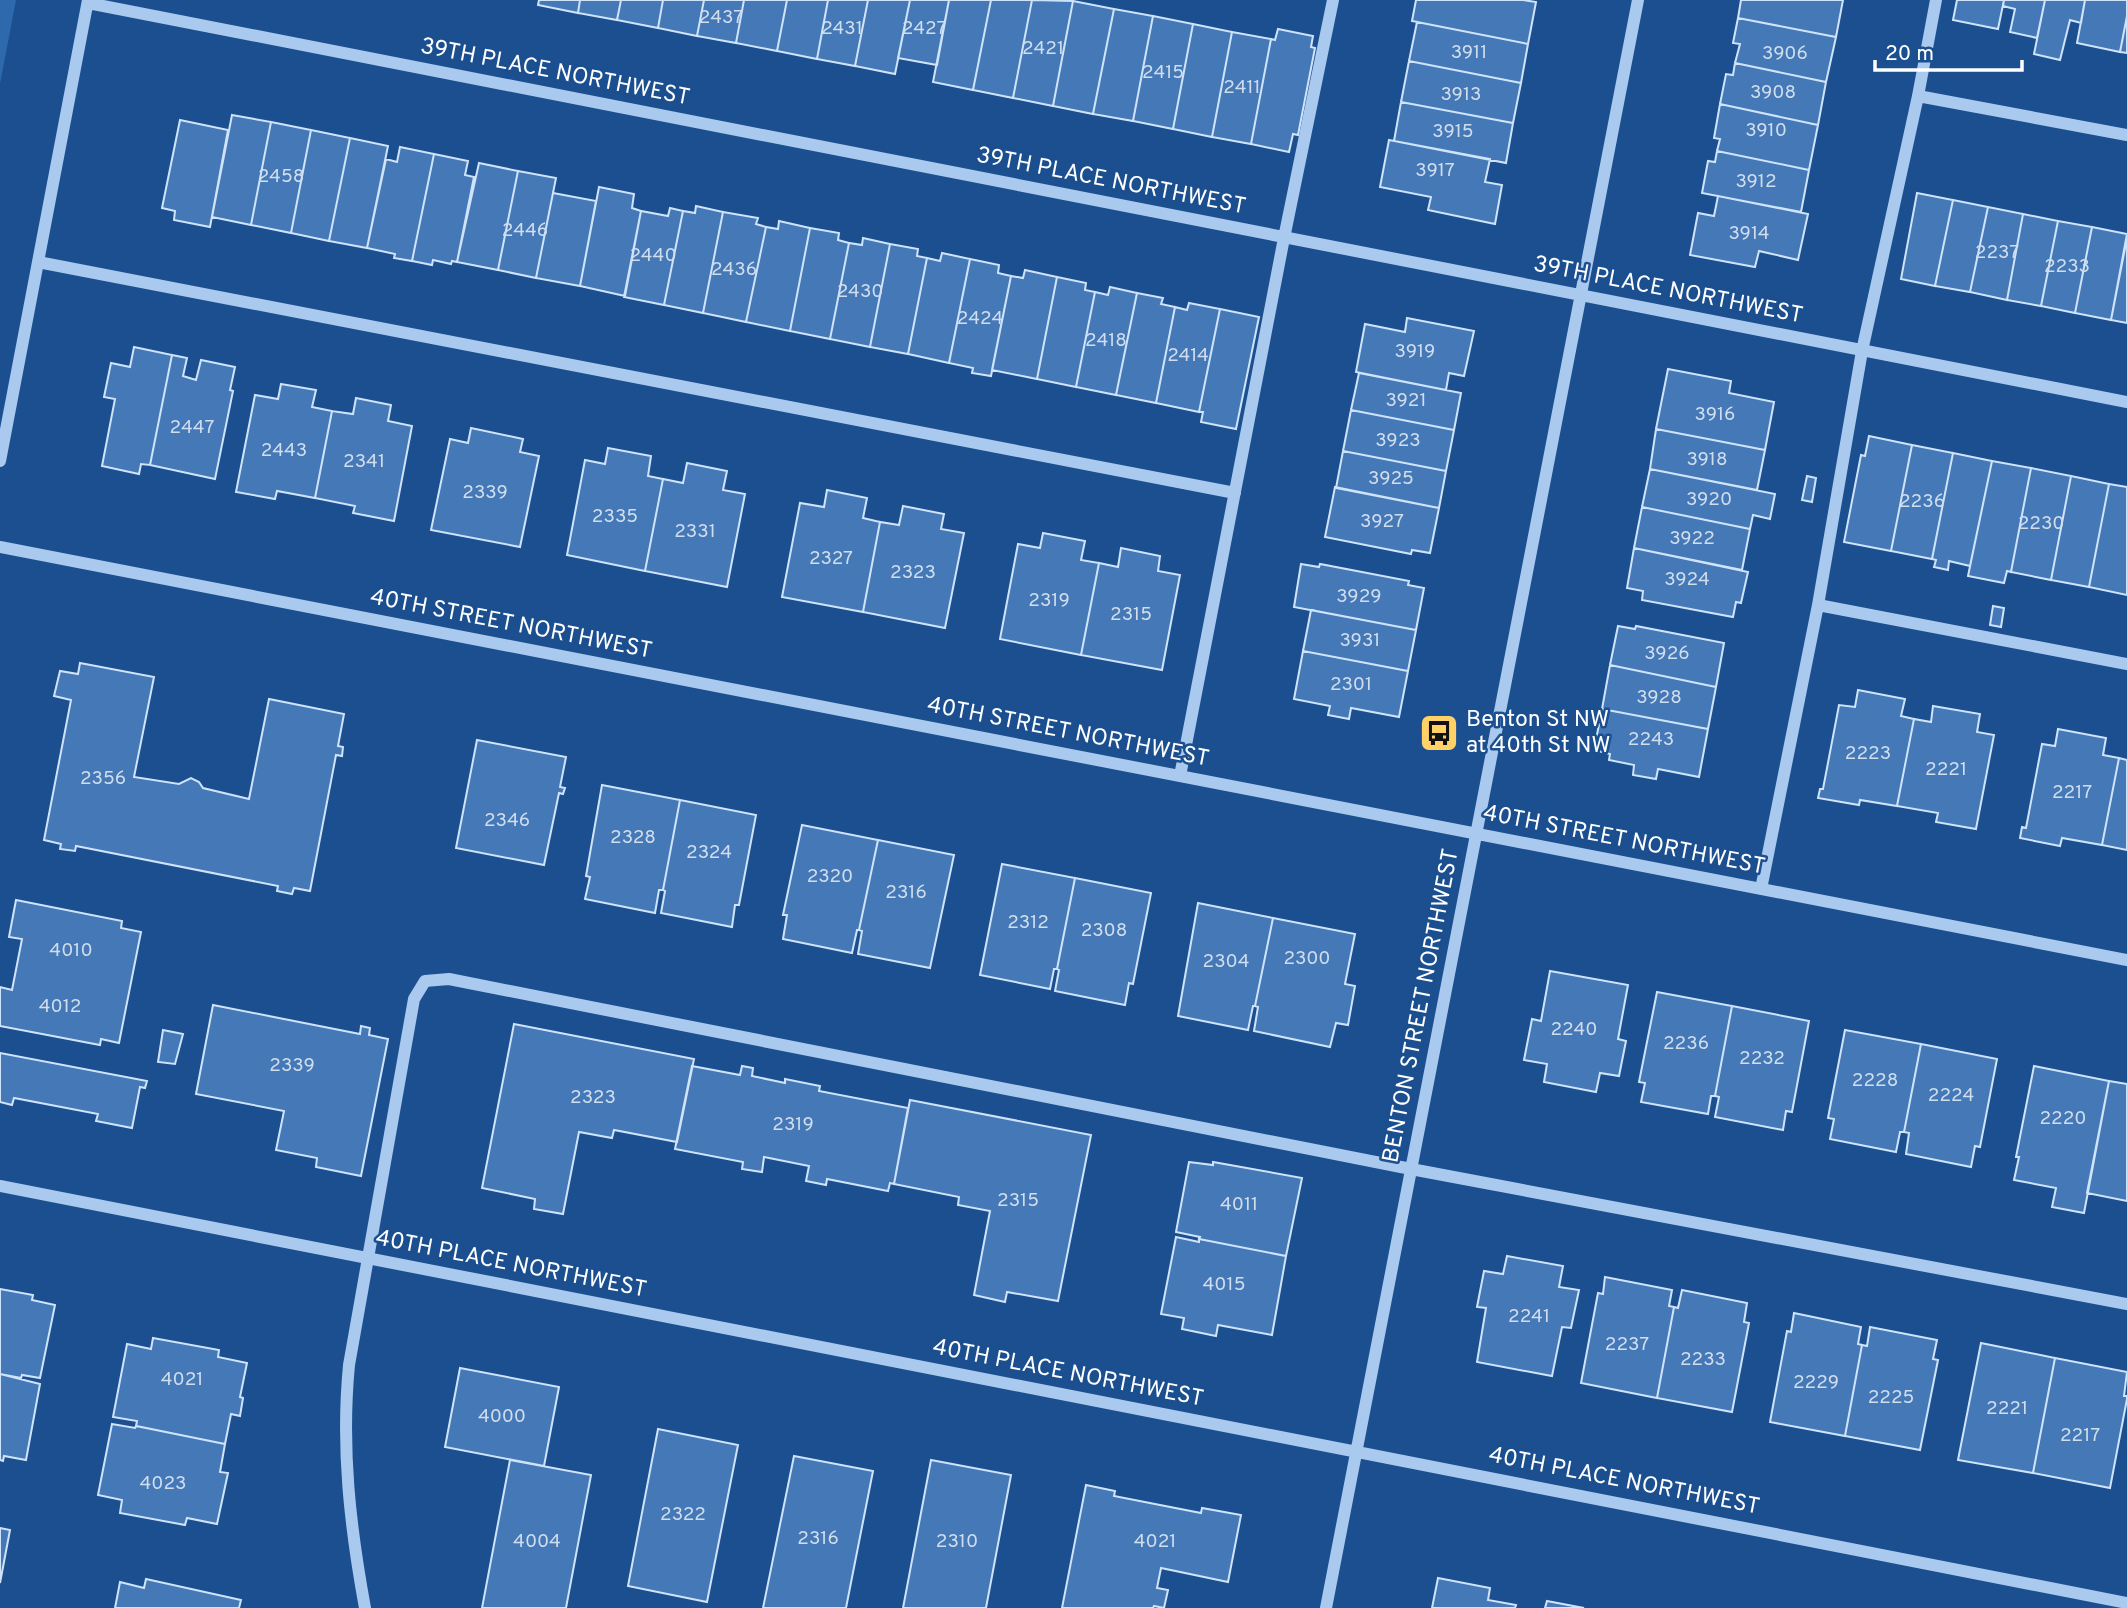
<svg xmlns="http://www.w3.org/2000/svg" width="2127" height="1608" viewBox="0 0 2127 1608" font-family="Overpass,sans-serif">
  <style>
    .green { fill: #2e69ad }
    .building { fill: #4478b7; stroke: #cfe3fa; stroke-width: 2 }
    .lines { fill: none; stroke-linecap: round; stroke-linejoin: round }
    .minor { stroke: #a9c9ee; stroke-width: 12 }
    .labels { text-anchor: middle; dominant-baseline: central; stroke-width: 5; stroke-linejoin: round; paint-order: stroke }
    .number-label { font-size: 19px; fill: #d0dded }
    .street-label { font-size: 23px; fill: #fff; stroke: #1b4f8f }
    .poi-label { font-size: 23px; fill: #fff; stroke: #1b4f8f; text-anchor: start }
  </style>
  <rect width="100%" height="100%" fill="#1b4f8f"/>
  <path class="green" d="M0 0H16L0 84Z"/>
  <path class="building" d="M539 0H580L578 13 538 5Z
    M580 0H621L617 20 578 13Z
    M621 0H663L658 28 617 20Z
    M663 0H704L697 36 658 28Z
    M704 0H744L736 43 697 36Z
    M744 0H787L777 51 736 43Z
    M787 0H828L817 59 777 51Z
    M828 0H868L855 66 817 59Z
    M868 0H910L895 74 855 66Z
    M910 0H949L937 65 898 58Z
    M949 0H991L973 90 933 82Z
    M991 0H1032L1013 98 973 90Z
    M1032 0 1073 1 1053 106 1013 98Z
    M1416 0H1523L1536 2 1528 44 1412 21Z
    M1741 0H1843L1836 37 1738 18Z
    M1957 0H2004L1998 29 1953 20Z
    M2004 0H2045L2037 38 2010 32 2015 9 2003 6Z
    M2045 0H2085L2081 23 2070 20 2060 60 2034 54Z
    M2085 0H2127V16L2120 52 2077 43Z
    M1073 1 1114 9 1093 114 1053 106Z
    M1114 9 1153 16 1133 121 1093 114Z
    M1153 16 1193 24 1173 129 1133 121Z
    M2127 16V53L2120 52Z
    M1738 18 1836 37 1826 82 1735 63 1740 44 1733 43Z
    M1417 22 1528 44 1521 83 1409 61Z
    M1193 24 1232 32 1212 137 1173 129Z
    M1278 29 1313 36 1311 47 1315 48 1298 135 1293 134 1289 152 1251 144 1271 39 1275 40Z
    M1232 32 1271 39 1251 144 1212 137Z
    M1409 61 1521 83 1513 123 1401 102Z
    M1735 63 1826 82 1818 125 1720 104 1726 74 1733 75Z
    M1401 102 1513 123 1506 163 1394 141Z
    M1720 104 1818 125 1809 170 1717 151 1720 139 1714 138Z
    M232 115 271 122 251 225 212 217Z
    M180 120 228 130 210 227 174 220 175 211 162 208Z
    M271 122 311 130 291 233 251 225Z
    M311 130 350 138 329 241 291 233Z
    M350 138 388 146 367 248 329 241Z
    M1389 140 1490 159 1485 182 1502 185 1495 224 1428 210 1431 197 1380 187Z
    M400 147 434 154 412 261 394 258 395 254 367 248 386 159 397 162Z
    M1717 151 1809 170 1801 212 1702 193 1708 161 1715 162Z
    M434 154 468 161 465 175 474 177 457 262 452 261 451 264 433 260 432 265 412 261Z
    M479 163 518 171 498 270 457 262Z
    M518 171 556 178 536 278 498 270Z
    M599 187 634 194 632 208 641 211 625 296 580 286Z
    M553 193 596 201 580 286 536 278Z
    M1917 193 1953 200 1935 286 1901 279Z
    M1718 196 1808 214 1798 260 1759 251 1755 267 1690 255 1698 213 1714 216Z
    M1953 200 1988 207 1970 292 1935 286Z
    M696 206 723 212 703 313 664 305 683 211 695 213Z
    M1988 207 2023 214 2007 300 1970 292Z
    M670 208 683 211 664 305 624 297 641 211 668 216Z
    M723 212 758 218 756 224 766 227 746 322 703 313Z
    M2023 214 2058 221 2041 306 2007 300Z
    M779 221 810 228 790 331 746 322 766 227 778 229Z
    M2058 221 2092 227 2075 313 2041 306Z
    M2092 227 2127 234 2111 320 2075 313Z
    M810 228 839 233 838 240 849 243 830 339 790 331Z
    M863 238 890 244 870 347 830 339 849 243 862 245Z
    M2127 238V323L2111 320Z
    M890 244 918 249 917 256 927 258 908 354 870 347Z
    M942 253 970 259 949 363 908 354 927 258 940 261Z
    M970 259 999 265 998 273 1011 276 991 376 972 373 973 368 949 363Z
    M1025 270 1057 277 1037 379 992 370 1011 276 1023 278Z
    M1057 277 1086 283 1085 290 1095 292 1076 387 1037 379Z
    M1110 287 1137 293 1116 395 1076 387 1095 292 1108 295Z
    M1137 293 1163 298 1161 304 1175 307 1156 403 1116 395Z
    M1189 303 1220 309 1199 412 1156 403 1175 307 1187 310Z
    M1220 309 1259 317 1236 429 1201 422 1203 412H1199Z
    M1407 318 1474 331 1464 376 1449 373 1446 390 1356 372 1365 324 1405 332Z
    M134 347 172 355 150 465 141 464 139 474 102 466 115 399 104 397 111 363 130 367Z
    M172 355 187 358 183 376 196 380 201 360 235 367 230 390 233 391 215 479 150 465Z
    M1668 369 1731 381 1729 393 1774 402 1765 450 1656 429Z
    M1359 373 1461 393 1454 430 1351 410Z
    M281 384 316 390 312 407 332 411 315 498 277 491 275 499 236 492 255 395 278 399Z
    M356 398 391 405 388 421 412 426 394 521 353 513 355 506 315 498 332 411 353 414Z
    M1351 410 1454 430 1446 471 1343 451Z
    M471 428 523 439 520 452 539 456 520 547 431 530 450 439 468 443Z
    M1656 429 1765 450 1757 490 1650 469Z
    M1869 436 1912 445 1891 551 1844 542 1861 455 1865 456Z
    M1912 445 1953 453 1932 559 1891 551Z
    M608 448 651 456 648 476 663 479 645 571 567 555 585 460 605 464Z
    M1343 451 1446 471 1439 508 1336 488Z
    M1953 453 1992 461 1970 566 1949 561 1948 570 1934 567 1936 560 1932 559Z
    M1992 461 2031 468 2011 572 2007 571 2004 583 1968 576Z
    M687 463 727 471 723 490 745 494 727 587 645 571 663 479 683 483Z
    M2031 468 2071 476 2051 580 2011 572Z
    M1650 469 1775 494 1770 519 1753 515 1750 529 1642 507Z
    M1807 476 1816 478 1812 502 1802 500Z
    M2071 476 2109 484 2089 587 2051 580Z
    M2109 484 2127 487V595L2089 587Z
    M1335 487 1439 508 1430 553 1412 550 1411 554 1325 537Z
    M827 490 867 498 863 518 880 522 863 612 782 597 800 503 824 507Z
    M903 506 944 514 941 529 964 533 945 628 863 612 880 522 899 525Z
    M1642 507 1750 529 1742 570 1634 548Z
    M1043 533 1085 541 1081 560 1099 563 1081 655 1000 639 1018 544 1040 548Z
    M1121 548 1160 556 1158 571 1180 575 1162 670 1081 655 1099 563 1118 567Z
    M1634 548 1748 572 1741 603 1736 602 1733 617 1642 600 1643 591 1627 588Z
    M1301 564 1319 567 1320 564 1409 581 1408 585 1424 588 1416 630 1294 607Z
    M1993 606 2004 608 2001 627 1990 625Z
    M1311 610 1416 630 1408 671 1303 651Z
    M1618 626 1635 629 1636 626 1724 643 1716 687 1610 665Z
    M1303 651 1408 671 1399 717 1351 708 1349 719 1328 715 1330 706 1294 699Z
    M80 663 154 677 134 777 179 784 191 778 199 782 203 788 249 799 269 699 344 714 338 746 343 747 342 756 336 755 310 891 294 888 292 894 277 891 278 886 76 846 75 851 60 849 61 844 44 840 71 700 54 696 60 671 78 674Z
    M1610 665 1716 687 1708 729 1602 709Z
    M1858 690 1905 699 1901 716 1914 719 1897 806 1860 800 1859 805 1818 798 1820 789H1823L1839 705 1855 707Z
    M1933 706 1980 714 1977 732 1994 735 1976 829 1936 822 1938 813 1897 806 1914 719 1931 722Z
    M1602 709 1708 729 1699 777 1658 769 1656 779 1633 775 1634 765 1609 760 1610 754 1594 750Z
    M2058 729 2106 738 2103 755 2119 758 2102 845 2062 838 2060 846 2020 838 2022 827 2026 828 2042 744 2055 746Z
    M477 740 566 757 560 787 565 788 563 794 559 793 544 865 456 848Z
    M2119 758 2127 760V850L2102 845Z
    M602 785 680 800 663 890H659L655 913 585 899 590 877 586 876Z
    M680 800 756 815 739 905H735L732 927 661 913 665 891 663 890Z
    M802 825 878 840 859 930H857L852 953 783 939 787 915H783Z
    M878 840 954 855 930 968 858 954 862 931 859 930Z
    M1002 864 1075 878 1057 969H1054L1050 989 980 975Z
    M1075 878 1151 893 1133 984 1129 983 1125 1005 1055 991 1059 970 1057 969Z
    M16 900 122 921 121 928 141 932 119 1043 101 1039 100 1045 0 1026V987L12 990 22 939 9 937Z
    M1198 903 1273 918 1255 1006H1253L1248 1030 1178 1016Z
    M1273 918 1355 934 1345 984 1355 986 1348 1025 1336 1023 1330 1047 1254 1031 1258 1007 1255 1006Z
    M1550 971 1628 985 1618 1039 1626 1041 1619 1076 1600 1073 1596 1092 1544 1082 1547 1064 1524 1060 1532 1019 1541 1021Z
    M1657 992 1732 1006 1715 1096H1711L1708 1114 1641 1102 1645 1083 1639 1082Z
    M213 1005 360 1034 361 1026 370 1028 369 1035 388 1039 361 1176 316 1167 317 1158 276 1150 284 1111 196 1094Z
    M1732 1006 1809 1021 1792 1112 1786 1111 1783 1130 1715 1117 1719 1097 1715 1096Z
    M514 1024 694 1059 677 1142 614 1130 612 1138 579 1132 563 1214 534 1209 535 1199 482 1188Z
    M163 1030 183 1034 175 1064 158 1062Z
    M1845 1030 1921 1044 1904 1132H1900L1896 1152 1830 1139 1834 1119 1828 1118Z
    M1921 1044 1997 1059 1980 1147 1975 1146 1971 1167 1906 1154 1909 1133 1904 1132Z
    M0 1053 147 1081 145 1088 140 1087 132 1128 96 1121 98 1114 14 1098 12 1105 0 1102Z
    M692 1066 740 1075 742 1066 753 1068 752 1076 785 1083V1079L820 1086 819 1091 908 1108 894 1184 890 1183 888 1191 827 1179 826 1185 806 1181 809 1166 764 1157 762 1172 742 1169 743 1162 675 1149Z
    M2034 1066 2109 1081 2084 1213 2052 1207 2056 1188 2014 1180 2019 1157H2016Z
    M2109 1081 2127 1084V1201L2087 1193Z
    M910 1100 1091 1135 1058 1301 1007 1292 1005 1302 974 1295 990 1211 958 1205 959 1197 894 1184Z
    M1189 1162 1213 1165V1162L1302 1178 1286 1256 1199 1239 1200 1237 1176 1232Z
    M1176 1237 1199 1242V1239L1286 1256 1272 1335 1218 1325 1216 1336 1182 1329 1184 1318 1161 1314Z
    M1507 1256 1563 1266 1559 1287 1579 1290 1571 1328 1562 1327 1552 1376 1477 1362 1486 1308 1477 1307 1484 1271 1503 1274Z
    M1605 1277 1672 1290 1669 1306 1674 1307 1657 1398 1581 1383 1598 1293 1603 1294Z
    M0 1289 33 1295 32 1300 55 1305 40 1378 22 1375 21 1378 0 1374Z
    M1682 1290 1747 1303 1744 1322 1749 1323 1732 1412 1657 1398 1674 1307 1678 1308Z
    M1794 1313 1861 1327 1858 1344 1862 1345 1845 1436 1770 1422 1787 1331 1791 1332Z
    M1870 1327 1937 1340 1933 1359 1938 1360 1920 1450 1845 1436 1862 1345 1867 1346Z
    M153 1338 219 1350 218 1357 247 1363 240 1397 243 1398 240 1416 231 1414 225 1444 136 1426 137 1421 113 1417 127 1344 151 1349Z
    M1981 1343 2055 1358 2033 1473 1958 1460Z
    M2055 1358 2127 1372 2124 1396H2127V1399L2110 1488 2033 1473Z
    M460 1368 559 1387 544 1466 445 1447Z
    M0 1374 40 1384 26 1460 4 1456 3 1461 0 1460Z
    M112 1424 135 1428 136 1426 225 1444 220 1472 228 1473 217 1524 187 1518 185 1525 120 1513 122 1500 98 1495Z
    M658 1429 738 1445 707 1602 628 1586Z
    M794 1456 873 1471 846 1608H763Z
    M510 1460 591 1475 566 1608H482Z
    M931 1460 1011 1475 986 1608H903Z
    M1086 1485 1115 1491 1114 1496 1201 1513 1202 1508 1241 1515 1228 1582 1161 1568 1157 1588 1168 1590 1164 1608 1154 1606 1153 1608H1062Z
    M0 1528 10 1530 0 1583Z
    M1438 1578 1490 1588 1488 1600 1516 1605 1515 1608H1432Z
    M146 1579 241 1600 239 1608H115L120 1582 144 1588Z
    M1547 1601 1584 1608H1545Z"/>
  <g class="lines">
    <path class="minor" d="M88 3 2127 402
      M1918 96 2127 135
      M38 262 1235 493
      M0 461 88 0
      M0 547 2127 960
      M1818 605 1862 351 1918 96 1936 0
      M1180 776 1284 238 1333 0
      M1761 889 1818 605 2127 664
      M0 1186 2127 1603
      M365 1608C350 1526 341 1448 349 1365L414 999 425 981 449 979 1411 1169 2127 1304
      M1326 1608 1638 0"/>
  </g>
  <defs>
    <g id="bus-square" transform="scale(2.0125)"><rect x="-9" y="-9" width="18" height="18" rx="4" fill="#ffd166" stroke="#1b4f8f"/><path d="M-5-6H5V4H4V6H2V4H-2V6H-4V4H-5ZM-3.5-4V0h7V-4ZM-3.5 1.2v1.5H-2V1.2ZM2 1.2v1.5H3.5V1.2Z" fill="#111"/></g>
  </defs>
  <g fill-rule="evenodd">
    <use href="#bus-square" x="1439" y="733"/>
  </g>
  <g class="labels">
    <g class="number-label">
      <text x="721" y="18">2437</text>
      <text x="842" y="29">2431</text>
      <text x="924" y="29">2427</text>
      <text x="1043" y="49">2421</text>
      <text x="1469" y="53">3911</text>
      <text x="1785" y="54">3906</text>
      <text x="1163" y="73">2415</text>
      <text x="1242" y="88">2411</text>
      <text x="1773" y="93">3908</text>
      <text x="1461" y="95">3913</text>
      <text x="1766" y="131">3910</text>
      <text x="1453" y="132">3915</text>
      <text x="1435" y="171">3917</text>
      <text x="281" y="177">2458</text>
      <text x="1756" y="182">3912</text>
      <text x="525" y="231">2446</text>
      <text x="1749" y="234">3914</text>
      <text x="1997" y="253">2237</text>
      <text x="653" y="256">2440</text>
      <text x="2067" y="267">2233</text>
      <text x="734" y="270">2436</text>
      <text x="860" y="292">2430</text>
      <text x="980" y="319">2424</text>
      <text x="1106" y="341">2418</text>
      <text x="1415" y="352">3919</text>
      <text x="1188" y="356">2414</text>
      <text x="1406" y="401">3921</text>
      <text x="1715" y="415">3916</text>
      <text x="192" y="428">2447</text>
      <text x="1398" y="441">3923</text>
      <text x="284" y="451">2443</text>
      <text x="1707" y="460">3918</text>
      <text x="364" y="462">2341</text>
      <text x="1391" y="479">3925</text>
      <text x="485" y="493">2339</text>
      <text x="1709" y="500">3920</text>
      <text x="1922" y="502">2236</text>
      <text x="615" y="517">2335</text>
      <text x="1382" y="522">3927</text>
      <text x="2041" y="524">2230</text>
      <text x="695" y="532">2331</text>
      <text x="1692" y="539">3922</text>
      <text x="831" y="559">2327</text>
      <text x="913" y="573">2323</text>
      <text x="1687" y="580">3924</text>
      <text x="1359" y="597">3929</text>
      <text x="1049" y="601">2319</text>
      <text x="1131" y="615">2315</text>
      <text x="1360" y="641">3931</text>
      <text x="1667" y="654">3926</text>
      <text x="1351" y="685">2301</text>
      <text x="1659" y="698">3928</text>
      <text x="1651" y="740">2243</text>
      <text x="1868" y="754">2223</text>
      <text x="1946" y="770">2221</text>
      <text x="103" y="779">2356</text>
      <text x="2072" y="793">2217</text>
      <text x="507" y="821">2346</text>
      <text x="633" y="838">2328</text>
      <text x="709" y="853">2324</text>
      <text x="830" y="877">2320</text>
      <text x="906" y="893">2316</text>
      <text x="1028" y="923">2312</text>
      <text x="1104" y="931">2308</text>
      <text x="71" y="951">4010</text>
      <text x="1307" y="959">2300</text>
      <text x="1226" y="962">2304</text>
      <text x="60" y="1007">4012</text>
      <text x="1574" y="1030">2240</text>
      <text x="1686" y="1044">2236</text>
      <text x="1762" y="1059">2232</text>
      <text x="292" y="1066">2339</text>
      <text x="1875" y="1081">2228</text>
      <text x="1951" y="1096">2224</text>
      <text x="593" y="1098">2323</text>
      <text x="2063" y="1119">2220</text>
      <text x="793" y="1125">2319</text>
      <text x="1018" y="1201">2315</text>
      <text x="1239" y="1205">4011</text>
      <text x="1224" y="1285">4015</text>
      <text x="1529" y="1317">2241</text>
      <text x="1627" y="1345">2237</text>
      <text x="1703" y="1360">2233</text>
      <text x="182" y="1380">4021</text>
      <text x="1816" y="1383">2229</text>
      <text x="1891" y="1398">2225</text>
      <text x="2007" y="1409">2221</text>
      <text x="502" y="1417">4000</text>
      <text x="2080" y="1436">2217</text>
      <text x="163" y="1484">4023</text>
      <text x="683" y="1515">2322</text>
      <text x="818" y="1539">2316</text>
      <text x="537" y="1542">4004</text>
      <text x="957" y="1542">2310</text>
      <text x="1155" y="1542">4021</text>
    </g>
    <g class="street-label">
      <text transform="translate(555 73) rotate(11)">39TH PLACE NORTHWEST</text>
      <text transform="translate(1111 182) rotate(11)">39TH PLACE NORTHWEST</text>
      <text transform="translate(1668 291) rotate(11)">39TH PLACE NORTHWEST</text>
      <text transform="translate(511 625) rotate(11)">40TH STREET NORTHWEST</text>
      <text transform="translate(1068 733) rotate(11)">40TH STREET NORTHWEST</text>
      <text transform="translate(1624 841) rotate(11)">40TH STREET NORTHWEST</text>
      <text transform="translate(1422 1006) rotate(-79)">BENTON STREET NORTHWEST</text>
      <text transform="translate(511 1265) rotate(11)">40TH PLACE NORTHWEST</text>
      <text transform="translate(1068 1374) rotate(11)">40TH PLACE NORTHWEST</text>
      <text transform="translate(1624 1482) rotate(11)">40TH PLACE NORTHWEST</text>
    </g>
    <g class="poi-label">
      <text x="1466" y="720">Benton St NW<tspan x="1466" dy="26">at 40th St NW</tspan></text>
    </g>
  </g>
  <path d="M1875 60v10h147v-10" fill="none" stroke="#ffffff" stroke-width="3.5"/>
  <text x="1885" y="60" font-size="21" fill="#ffffff" stroke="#1b4f8f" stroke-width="5" paint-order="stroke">20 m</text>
</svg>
